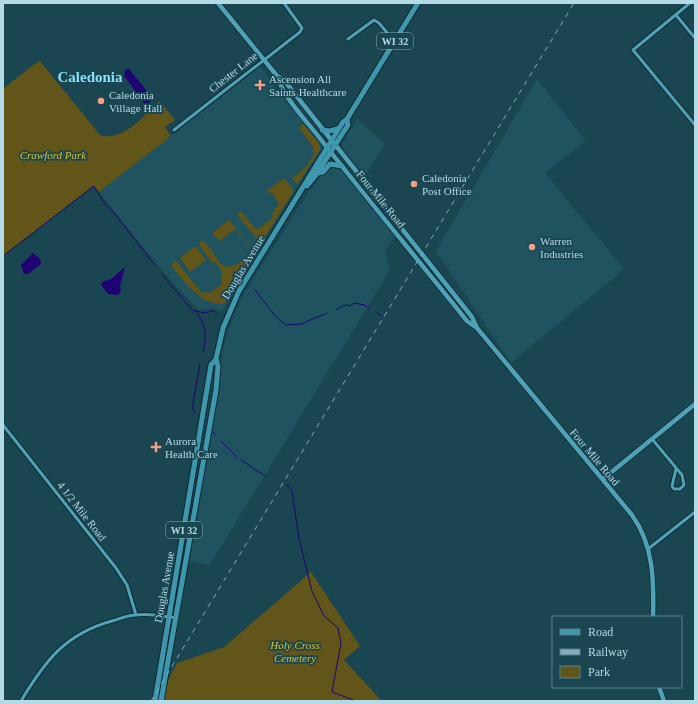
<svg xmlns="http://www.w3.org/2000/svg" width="698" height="704" viewBox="0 0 698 704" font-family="'Times New Roman',serif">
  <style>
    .built { fill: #205360 }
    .green { fill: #61551a }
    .water { fill: #1f0374 }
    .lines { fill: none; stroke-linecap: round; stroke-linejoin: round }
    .stream { stroke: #1f0374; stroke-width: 1 }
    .street-casing { stroke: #102a31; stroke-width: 5 }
    .secondary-casing { stroke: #102a31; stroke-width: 6 }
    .primary-casing { stroke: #102a31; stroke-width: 7 }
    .street { stroke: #4fa1b7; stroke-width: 3 }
    .secondary { stroke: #4fa1b7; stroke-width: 4.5 }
    .primary { stroke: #3f97ad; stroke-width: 5 }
    .rail { stroke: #85adb9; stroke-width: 1; stroke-dasharray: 5 5; stroke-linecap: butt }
    .poi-dot { fill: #f39f85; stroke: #194651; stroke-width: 1.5 }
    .labels { text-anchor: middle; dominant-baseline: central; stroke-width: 3.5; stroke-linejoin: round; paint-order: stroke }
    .shield { fill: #194651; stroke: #86aeb9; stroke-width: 1 }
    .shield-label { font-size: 10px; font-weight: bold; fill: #b4dae6 }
    .street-label { font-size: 11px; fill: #b4dae6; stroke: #194651 }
    .poi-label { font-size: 11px; fill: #b4dae6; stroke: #194651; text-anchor: start }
    .park-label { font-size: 11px; font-style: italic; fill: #dec230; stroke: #194651 }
    .district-label { font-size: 15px; font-weight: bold; fill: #8ddff6; stroke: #194651 }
  </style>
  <rect width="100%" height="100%" fill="#194651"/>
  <path class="built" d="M260 66 290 107 320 142 322 148 261 244 255 257 221 312 213 308 199 310 164 273 99 192Z
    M537 79 586 141 545 173 624 269 511 363 436 251Z
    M357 119 384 143V146L365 176 343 148 342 144Z
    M333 165 340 168 395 236 385 251 390 270 210 565 188 561 219 382 222 352 233 317 245 292 307 194 327 168Z"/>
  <path class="green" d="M40 61 100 135C122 143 146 114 159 101L175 120 165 127 171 136 99 192 93 186 3 256V89L33 65Z
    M303 124 319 143 320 150 298 184 289 176 293 178 307 166 315 153 312 151 314 148 300 129 297 130Z
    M284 178 294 191 263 240H258L238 216V213L241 211 256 230 273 218 272 214 279 203 271 192 269 194 266 191Z
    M229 220 255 252 252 258 250 257 252 249 235 229 220 241 212 234 213 232Z
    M201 240C222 253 215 282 247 257L250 259 224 304C201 306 184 281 171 266L174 261 177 262 202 293 207 292 209 293 222 284 221 275 223 273 214 261 212 263 199 245Z
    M193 247H196L206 260 190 272 180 258Z
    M311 572 360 646 344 660 382 701H162L169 678 177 663 224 647Z"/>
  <path class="water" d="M129 69 147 91 151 101 147 105H144L142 100 124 76 125 70Z
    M33 253 40 259 41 264 28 274H24L21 265Z
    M125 267 120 286 121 291 118 295 108 294 101 285 102 282 111 279Z"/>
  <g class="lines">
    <path class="stream" d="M3 256 94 186 106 205 111 209 155 265
      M162 274 192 310 204 313 214 311
      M255 290 277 318 286 325 301 324 327 313
      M336 310 344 305 350 306 354 303 365 305 369 309
      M197 313C206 326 207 336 203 352
      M377 313 382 316
      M195 413 193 409V403L200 364
      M213 432 215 435
      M221 441 237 457
      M241 460 265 476
      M287 485 292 491 299 539 312 591 324 616 338 628 341 643 332 692 356 701"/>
    <g class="street-casing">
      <path id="street" d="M690 3 633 50 695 125
        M676 15 695 38
        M348 39 374 20 379 23 394 41
        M174 130 300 32 302 28 284 3
        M3 425 116 568 127 585 136 615
        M652 439 682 475 684 485 680 489H674L672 486 676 469
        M648 549 695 512
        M21 701C45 661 65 634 112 621 119 619 128 615 136 615 148 613 163 616 175 618"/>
    </g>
    <g class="secondary-casing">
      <path id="secondary" d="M218 3 277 76 284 80 302 103 472 317 477 328 632 515C654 546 654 581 653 617
        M277 76C285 100 307 121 322 141 369 201 419 261 467 321L477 328
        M603 479 695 404
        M659 687 664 701"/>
    </g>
    <g class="primary-casing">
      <path id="primary" d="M322 130 330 131 339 128
        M318 173 323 172 330 164 342 166
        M307 186 316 175 348 125 347 119
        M155 701 211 365 216 359 223 328 239 291 343 122 347 119 418 3
        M161 701 216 390 218 366 216 359"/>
    </g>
    <use href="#street" class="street"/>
    <use href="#secondary" class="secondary"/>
    <use href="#primary" class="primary"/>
    <path class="rail" d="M151 701 574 3"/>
  </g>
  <g class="poi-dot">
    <path d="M258 79h4v4h4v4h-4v4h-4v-4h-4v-4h4z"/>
    <circle cx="101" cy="101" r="4"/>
    <circle cx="414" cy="184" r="4"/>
    <circle cx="532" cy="247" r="4"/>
    <path d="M154 441h4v4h4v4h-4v4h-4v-4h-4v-4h4z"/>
  </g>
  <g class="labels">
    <g class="shield">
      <rect x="377" y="33" width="36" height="16" rx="3"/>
      <rect x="166" y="522" width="36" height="16" rx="3"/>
    </g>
    <g class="shield-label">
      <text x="395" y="41">WI 32</text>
      <text x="184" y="530">WI 32</text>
    </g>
    <g class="street-label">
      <text transform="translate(233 72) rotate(-38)">Chester Lane</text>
      <text transform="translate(381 199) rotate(51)">Four Mile Road</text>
      <text transform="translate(243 267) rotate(-59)">Douglas Avenue</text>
      <text transform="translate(595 457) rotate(50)">Four Mile Road</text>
      <text transform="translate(82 511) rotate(52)">4 1/2 Mile Road</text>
      <text transform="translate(164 587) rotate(-80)">Douglas Avenue</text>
    </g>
    <g class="poi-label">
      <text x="269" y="79">Ascension All<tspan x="269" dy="13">Saints Healthcare</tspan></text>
      <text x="109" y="95">Caledonia<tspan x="109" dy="13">Village Hall</tspan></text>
      <text x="422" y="178">Caledonia<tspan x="422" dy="13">Post Office</tspan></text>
      <text x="540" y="241">Warren<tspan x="540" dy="13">Industries</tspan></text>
      <text x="165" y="441">Aurora<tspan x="165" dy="13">Health Care</tspan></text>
    </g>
    <g class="park-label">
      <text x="53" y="155">Crawford Park</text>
      <text x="295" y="645">Holy Cross<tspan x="295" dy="13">Cemetery</tspan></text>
    </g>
    <g class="district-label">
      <text x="90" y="77">Caledonia</text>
    </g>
  </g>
  <rect width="698" height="704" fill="none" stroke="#b4dae6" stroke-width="8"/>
  <rect x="552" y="616" width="130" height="72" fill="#194651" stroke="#57818d"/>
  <rect x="560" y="629" width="20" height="6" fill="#3f97ad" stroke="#57818d"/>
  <text x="588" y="636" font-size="12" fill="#b4dae6">Road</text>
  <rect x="560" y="649" width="20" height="6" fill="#85adb9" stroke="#57818d"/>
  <text x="588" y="656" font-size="12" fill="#b4dae6">Railway</text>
  <rect x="560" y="666" width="20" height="12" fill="#61551a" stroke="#57818d"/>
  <text x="588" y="676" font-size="12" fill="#b4dae6">Park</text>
</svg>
